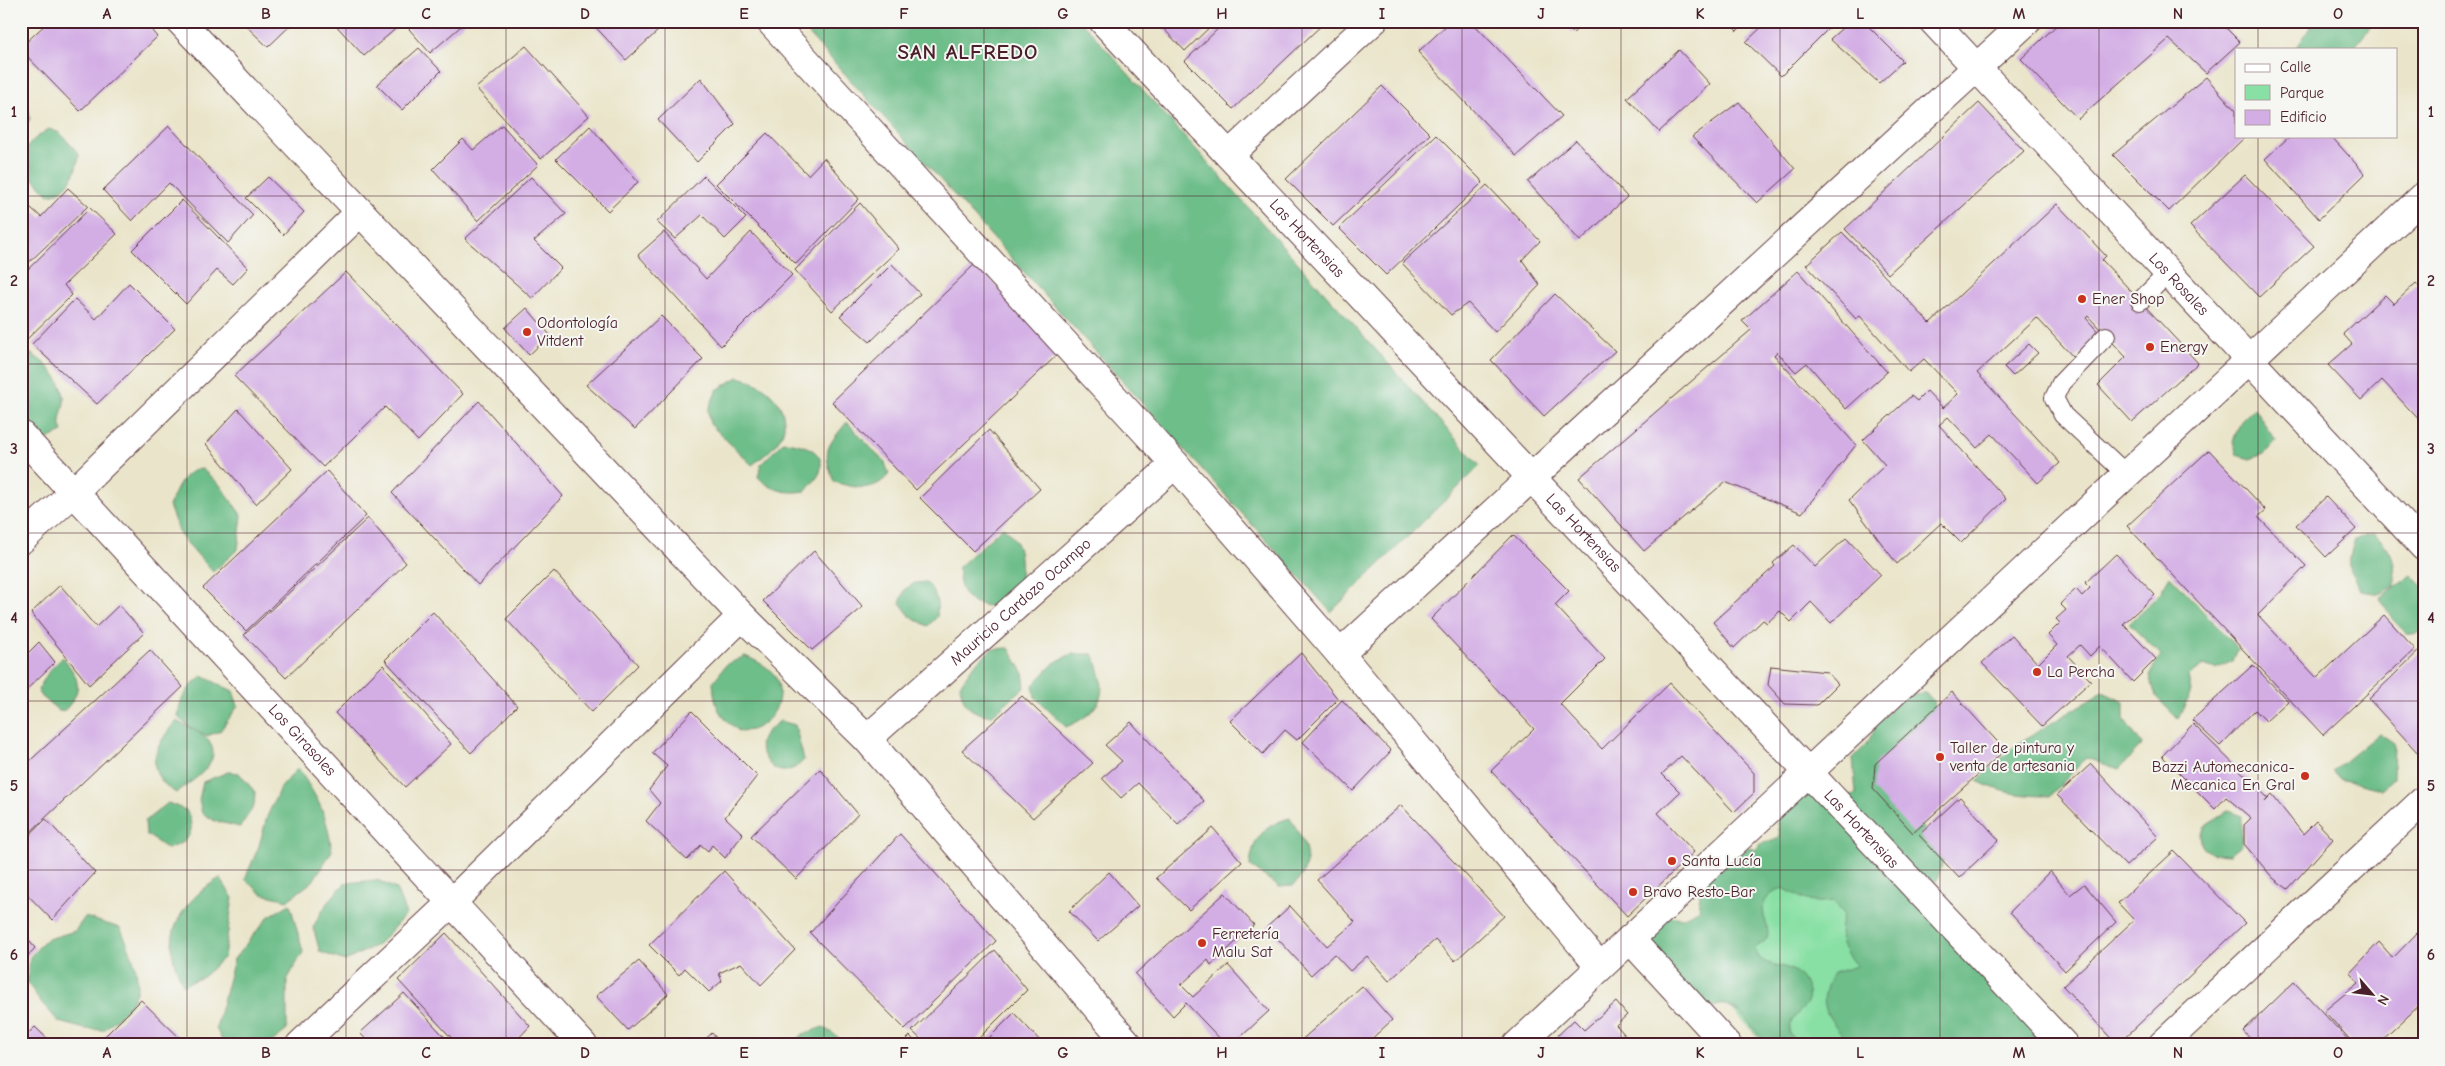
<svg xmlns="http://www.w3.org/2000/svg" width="2445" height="1066" viewBox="0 0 2445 1066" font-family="'Comic Neue',sans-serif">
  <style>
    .green { fill: #88e0a4; stroke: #698068 }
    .forest { fill: #6ebe8a; stroke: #5c6e5a }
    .building { fill: #d3aee5 }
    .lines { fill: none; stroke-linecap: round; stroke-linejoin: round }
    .lane-casing { stroke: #623d43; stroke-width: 20 }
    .street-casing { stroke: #623d43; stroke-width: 30 }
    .lane { stroke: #fff; stroke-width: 18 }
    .street { stroke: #fff; stroke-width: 28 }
    .grid { fill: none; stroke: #4a1f2b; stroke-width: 1; stroke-opacity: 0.55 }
    .poi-dot { fill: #c8321e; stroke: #f6f6f2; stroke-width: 2 }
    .labels { text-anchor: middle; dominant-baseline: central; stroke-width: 4; stroke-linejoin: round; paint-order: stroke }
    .street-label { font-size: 16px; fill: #4a1f2b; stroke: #f6f6f2 }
    .poi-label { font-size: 16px; fill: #4a1f2b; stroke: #f6f6f2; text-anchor: start }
    .district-label { font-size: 21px; font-weight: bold; letter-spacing: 1px; fill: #4a1f2b; stroke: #f6f6f2 }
    .neatline { fill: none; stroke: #4a1f2b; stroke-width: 2 }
    .grid-label { font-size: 16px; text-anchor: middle; font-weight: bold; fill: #4a1f2b }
  </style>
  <rect width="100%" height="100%" fill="#f6f6f2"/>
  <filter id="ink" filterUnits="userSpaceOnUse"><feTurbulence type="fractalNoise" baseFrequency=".02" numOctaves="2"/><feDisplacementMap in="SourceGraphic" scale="10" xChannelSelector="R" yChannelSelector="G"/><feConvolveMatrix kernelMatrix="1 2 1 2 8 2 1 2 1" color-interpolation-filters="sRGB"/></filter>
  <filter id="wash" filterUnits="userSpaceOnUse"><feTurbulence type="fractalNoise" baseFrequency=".0096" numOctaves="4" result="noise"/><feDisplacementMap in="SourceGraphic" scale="20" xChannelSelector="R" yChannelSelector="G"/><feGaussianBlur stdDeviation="1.12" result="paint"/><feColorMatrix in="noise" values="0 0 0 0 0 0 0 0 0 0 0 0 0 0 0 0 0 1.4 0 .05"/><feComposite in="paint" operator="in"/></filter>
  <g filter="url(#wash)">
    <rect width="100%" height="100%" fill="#eae5ca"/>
    <path class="green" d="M1810 810 2028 1045H1766L1670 942Z"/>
    <path class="forest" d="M797 21H1081L1480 466 1331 612Z
      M2314 21H2375L2353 49H2296Z
      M21 92 26 96 30 118 21 138Z
      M49 129 60 133 79 154C77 172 69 191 49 195L21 166C22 148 35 137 49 129Z
      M25 351C43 359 61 376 64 397 65 405 61 413 60 420 60 424 62 428 63 432L45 440 28 431 21 410V353Z
      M738 377C762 382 786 400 784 427 782 443 764 456 752 465L710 424 708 410 717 390Z
      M2254 408 2276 441 2264 454 2250 459 2237 455 2233 441 2241 421Z
      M847 422 885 463 889 474C874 493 856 488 834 482 822 449 826 448 847 422Z
      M783 442C799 443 827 449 820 472 818 478 810 485 806 491 787 494 772 491 758 477L761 464Z
      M202 469 219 484 242 516 238 549 213 572 180 535 169 506C177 490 182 470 202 469Z
      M1003 527C1025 545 1020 564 1020 589L1005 606C975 608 957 600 959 567Z
      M2375 534C2393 552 2395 560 2395 586L2380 594 2362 591C2347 570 2347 563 2355 539Z
      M2412 575 2424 587V629L2414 635 2407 634 2393 620 2380 598Z
      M2170 576 2238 649 2233 661 2215 669 2204 665 2188 676 2191 692 2178 719 2156 697 2150 675 2161 655 2129 624 2160 593Z
      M926 582C937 594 938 602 937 617L928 626 911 617 900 603 905 589 915 583Z
      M1009 648 1023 672 1025 687 991 716C970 712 963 707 960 685L975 664 992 649Z
      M1071 654H1093C1109 690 1105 711 1066 727L1035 697 1033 685 1054 663Z
      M745 656C755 660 772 668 776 678 785 698 774 721 754 729 750 731 743 731 739 731 718 715 715 708 713 682L726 665Z
      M63 657C78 678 85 688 65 710L59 711 40 695 38 690 49 671Z
      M202 676 233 691 238 706 220 731 207 736 188 726 178 717C179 698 188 688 202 676Z
      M2103 692 2124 702V719L2142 745 2119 769 2086 758 2050 796C2023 796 2001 793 1977 781L2017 744Z
      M1925 693 1934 701 1937 716 1898 806 1932 836 1945 856 1937 880 1928 889 2045 1045H1975L1959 1041 1952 1045H1846L1847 1040C1826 1015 1816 1005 1833 973L1857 966C1841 949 1836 936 1844 914L1833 901C1808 905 1803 898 1783 888 1744 904 1777 926 1765 941 1763 943 1757 946 1755 948 1761 976 1796 954 1807 989 1813 1005 1798 1010 1792 1021 1790 1024 1790 1029 1789 1033L1798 1045H1769C1752 1031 1732 988 1707 1012L1683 1006 1646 933 1669 916 1682 918 1698 910 1701 885 1735 852 1750 848 1755 850 1761 844 1780 837 1777 816 1800 786 1849 797 1856 794 1853 758 1867 744 1877 724 1904 695Z
      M176 721C185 726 201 732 207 739 227 762 191 781 176 793 141 771 155 746 176 721Z
      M780 721 795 725 804 760C784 781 767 770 760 745L766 732Z
      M2379 733 2394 743 2393 778 2381 789 2340 779 2333 771Z
      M298 768C319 801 326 811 332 851L313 881 288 900 262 894 245 879 259 846 267 817 279 790Z
      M228 772 239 773 255 792 254 806 240 827 215 821 202 813 199 800 203 782Z
      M168 803 186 810C198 833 188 842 167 849L146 834 145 821Z
      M2228 811 2242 816 2241 845 2229 855 2214 854 2202 846 2200 835 2207 824Z
      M1290 818C1305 842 1317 863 1293 886L1279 887 1250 866C1252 839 1264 825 1290 818Z
      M220 878 233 898 224 957 203 977 183 985C179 974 172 961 172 948 171 918 195 892 220 878Z
      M377 880 396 889 406 914 379 944 345 961 320 952 313 927 327 903 345 883Z
      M290 904 303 952 287 980V1030L268 1045H224L216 1028 234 959 268 917Z
      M85 917 120 928C128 943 143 978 135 995 129 1009 115 1020 104 1030L85 1029 59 1022 41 1002 27 982 30 957 45 940 75 931Z
      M823 1027 838 1037 841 1045H791L801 1035Z"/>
    <g id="blocks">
      <path class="building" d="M49 21H144L157 37 80 111 21 50V47Z
        M245 21H295L268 47 243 23Z
        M332 21H397L400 25 364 56Z
        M402 21H467L430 53Z
        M590 21H669L626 60Z
        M1156 21H1216L1185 51Z
        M1226 21H1326L1233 109 1185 61Z
        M1451 21H1471L1562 116 1516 156 1418 52Z
        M1561 21H1587L1573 33Z
        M1727 21H1746L1737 31Z
        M1768 21H1836L1781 76 1746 42Z
        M1850 21H1863L1903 61 1879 83 1830 39Z
        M2061 21H2219L2240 42 2206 73 2169 39 2078 119 2021 59Z
        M526 46 589 116 541 159 476 88Z
        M419 48 441 71 402 110 377 85Z
        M1679 50 1710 84 1659 132 1627 98Z
        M2206 77 2236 111V136H2246L2169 211 2113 155Z
        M701 78 735 124 697 162 658 120Z
        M1382 86 1430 134 1333 226 1286 179Z
        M1739 102 1795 169 1757 203 1692 137Z
        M1979 103 2024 151 1888 274 1845 229Z
        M502 125 538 165 478 221 433 169 463 139 473 150Z
        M169 126 253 215 228 243 169 183 132 221 103 190Z
        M590 126 638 182 608 211 556 159Z
        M767 133 808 175 824 158 859 199 796 264 716 184Z
        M1436 135 1483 182 1386 275 1339 228Z
        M2290 136H2331L2365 174 2319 219 2265 159Z
        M1576 140 1627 197 1580 241 1528 182Z
        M2245 175 2314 246 2259 297 2190 226Z
        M704 176 746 218 725 239 702 215 675 239 657 222Z
        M268 177 304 212 283 235 246 198Z
        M531 177 566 214 534 241 561 268 532 298 465 239Z
        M1487 185 1540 241 1522 260 1540 285 1495 332 1468 303 1451 315 1402 263Z
        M68 188 88 206 21 270V199L41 217Z
        M182 200 248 268 233 284 217 270 186 304 132 250Z
        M860 203 899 249 832 311 795 270Z
        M2057 204 2106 256 2102 260 2198 363 2132 422 2098 385 2126 357 2088 316 2086 318 2101 335 2075 359 2037 318 1977 373 2060 463 2038 483 1992 434 1977 448 1948 417 1939 425 2006 499 1961 543 1941 523 1897 564 1849 500 1885 465 1863 440 1911 396 1917 401 1927 391 1943 408 1958 394 1924 359 1909 372 1860 316 1856 319 1806 265 1842 232 1930 323Z
        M90 208 117 234 64 285 72 295 21 345V276Z
        M664 232 706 279 751 232 792 275 721 346 638 255Z
        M976 263 1058 354 916 490 832 402Z
        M892 264 920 294 870 342 840 316Z
        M1798 271 1887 372 1846 409 1807 363 1796 372 1777 352 1774 355 1856 445 1802 513 1725 482 1644 551 1579 478 1751 330 1742 321Z
        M346 272 463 394 418 441 385 407 323 467 234 376Z
        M129 283 175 329 97 404 32 344 75 299 96 319Z
        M2416 283 2424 292V425L2382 380 2361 400 2328 365 2352 344 2343 334 2385 295 2394 304Z
        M1555 294 1615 351 1544 416 1491 360Z
        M527 308 550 335 529 355 505 328Z
        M661 316 703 359 635 429 586 385Z
        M2029 344 2038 353 2013 376 2004 367Z
        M479 401 563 496 478 585 392 493Z
        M238 409 292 469 256 504 206 444Z
        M989 430 1040 489 973 551 920 498Z
        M2209 450 2266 510 2258 517 2306 566 2258 615 2317 678 2384 615 2415 649 2323 735 2127 526Z
        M327 471 366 516 246 631 203 588Z
        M2326 497 2356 529 2326 557 2296 525Z
        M368 518 406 563 286 678 244 635Z
        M1513 535 1569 591 1555 605 1605 659 1560 704 1602 749 1670 683 1754 773V793L1734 812 1681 756 1662 774 1680 792 1658 813 1694 852 1627 916 1491 771 1534 729 1431 619Z
        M1846 538 1881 575 1831 623 1811 602 1791 622 1780 611 1767 623 1763 620 1734 648 1713 622 1775 566 1773 563 1794 545 1815 567Z
        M814 551 863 607 812 650 763 601Z
        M2116 554 2155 595 2123 624 2156 659 2133 682 2100 646 2090 656 2080 645 2068 656 2091 681 2042 726 1982 663 2012 635 2038 664 2057 645 2048 635 2060 623 2056 619 2066 610 2060 604 2076 589 2082 596 2090 588 2085 583Z
        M554 571 638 665 592 712 506 619Z
        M60 585 96 627 119 605 144 633 89 685 31 613Z
        M433 612 517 706 471 753 385 660Z
        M39 642 55 662 21 695V651L25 656Z
        M2424 646V748L2418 753 2369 699Z
        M150 650 183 687 21 841V769Z
        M1301 653 1338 699 1297 740 1285 730 1263 754 1230 721Z
        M383 665 451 744 405 787 335 713Z
        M2253 665 2288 701 2266 721 2255 710 2220 746 2192 720Z
        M1771 666 1827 672 1838 684 1817 705 1785 704 1768 685Z
        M1952 692 2005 750 1913 833 1873 789 1875 764Z
        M1022 696 1093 763 1033 818 962 750Z
        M1342 700 1391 751 1353 791 1303 742Z
        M692 711 757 776 725 817 743 834 725 858 712 845 708 851 701 845 687 860 646 821 660 803 649 790 667 766 652 753Z
        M1131 722 1204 801 1178 824 1138 783 1121 798 1102 778 1122 761 1105 745Z
        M2193 724 2268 798 2265 802 2272 795 2303 834 2316 821 2333 839 2288 889 2273 878 2244 844V825L2251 818 2226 797 2215 809 2162 756Z
        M2091 764 2158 837 2126 866 2057 795Z
        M820 769 858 814 796 879 751 836Z
        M1960 797 1999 840 1959 878 1919 835Z
        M1401 805 1504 916 1455 961 1435 940 1389 981 1367 956 1350 971 1334 954 1311 975 1267 927 1290 906 1327 946 1355 922 1317 880Z
        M46 819 95 873 52 920 21 888V843Z
        M1213 828 1242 862 1189 910 1156 878Z
        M900 834 996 941 905 1029 810 933Z
        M2174 851 2245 923 2117 1045 2063 986 2134 920 2118 903Z
        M724 871 795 950 761 985 741 963 719 973 722 981 709 992 685 968 679 975 649 945Z
        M2050 871 2070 895 2084 884 2116 922 2065 971 2010 912Z
        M1109 872 1138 906 1098 941 1069 911Z
        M1225 893 1254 925 1211 965 1208 960 1181 985 1193 997 1228 965 1269 1011 1232 1045H1226L1186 1003 1173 1016 1135 974Z
        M21 931 35 948 21 963Z
        M446 933 530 1026 512 1045H458L398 980Z
        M2417 933 2424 940V1001L2377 1045H2355L2324 1011 2358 983 2350 973 2379 942 2393 958Z
        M995 950 1027 990 972 1045H927L912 1031Z
        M639 961 668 994 628 1030 596 996Z
        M2294 982 2353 1045H2256L2243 1031Z
        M1362 986 1392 1020 1365 1045H1296Z
        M404 993 452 1045H371L360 1033Z
        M141 1000 187 1045H96Z
        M1616 1002 1627 1015 1616 1025 1626 1036 1617 1045H1561L1555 1038 1574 1020 1584 1030Z
        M1014 1013 1044 1045H982Z
        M35 1027 54 1045H21V1040Z
        M712 1033 722 1045H699Z
        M910 1036 918 1045H901Z"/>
    </g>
  </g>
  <g filter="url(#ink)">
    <use href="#blocks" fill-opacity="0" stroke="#623d43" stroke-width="1"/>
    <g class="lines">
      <g class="lane-casing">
        <path id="lane" d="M2140 301 2168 273
          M2106 336 2061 383 2054 398 2063 415 2126 474"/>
      </g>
      <g class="street-casing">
        <g id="street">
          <path d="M180 21 742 616 867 739 1129 1045"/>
          <path d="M770 21 1175 464 1340 654 1600 967"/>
          <path id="s1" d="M1103 21 2064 1045"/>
          <path id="s2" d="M1933 21 2424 547"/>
          <path d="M1229 155 1373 21"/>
          <path id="s3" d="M21 435 583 1045"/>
          <path d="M21 540 74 492 360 212"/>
          <path d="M1340 654 2027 21"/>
          <path id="s4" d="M867 739 1175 464"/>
          <path d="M1630 939 1727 1045"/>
          <path d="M300 1045 452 902 742 616"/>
          <path d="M1517 1045 2424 196"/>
          <path d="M2162 1045 2424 800"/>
        </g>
      </g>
      <use href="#lane" class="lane"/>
      <use href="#street" class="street"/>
    </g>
  </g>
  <path class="grid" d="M187 21V1045M346 21V1045M506 21V1045M665 21V1045M824 21V1045M984 21V1045M1143 21V1045M1302 21V1045M1462 21V1045M1621 21V1045M1780 21V1045M1940 21V1045M2099 21V1045M2258 21V49M2258 136V1045M21 196H2424M21 364H2424M21 533H2424M21 701H2424M21 870H2424"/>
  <g class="poi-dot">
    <circle cx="2082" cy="299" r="5"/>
    <circle cx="527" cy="332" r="5"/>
    <circle cx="2150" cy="347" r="5"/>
    <circle cx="2037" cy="672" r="5"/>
    <circle cx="1940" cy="757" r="5"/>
    <circle cx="2305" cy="776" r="5"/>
    <circle cx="1672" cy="861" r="5"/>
    <circle cx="1633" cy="892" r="5"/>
    <circle cx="1202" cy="943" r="5"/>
  </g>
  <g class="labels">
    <g class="street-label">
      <text stroke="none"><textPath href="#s1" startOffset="298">Las Hortensias</textPath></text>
      <text stroke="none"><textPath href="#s2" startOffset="360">Los Rosales</textPath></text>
      <text stroke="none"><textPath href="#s1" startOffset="702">Las Hortensias</textPath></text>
      <text stroke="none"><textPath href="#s4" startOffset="206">Mauricio Cardozo Ocampo</textPath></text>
      <text stroke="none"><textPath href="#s3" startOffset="415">Los Girasoles</textPath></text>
      <text stroke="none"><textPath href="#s1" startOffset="1108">Las Hortensias</textPath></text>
    </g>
    <g class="poi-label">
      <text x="2092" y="299">Ener Shop</text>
      <text x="537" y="323">Odontología<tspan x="537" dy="18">Vitdent</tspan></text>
      <text x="2160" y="347">Energy</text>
      <text x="2047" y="672">La Percha</text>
      <text x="1950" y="748">Taller de pintura y<tspan x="1950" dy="18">venta de artesania</tspan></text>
      <text x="2295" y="767" text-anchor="end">Bazzi Automecanica-<tspan x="2295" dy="18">Mecanica En Gral</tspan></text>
      <text x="1682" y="861">Santa Lucía</text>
      <text x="1643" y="892">Bravo Resto-Bar</text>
      <text x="1212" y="934">Ferretería<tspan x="1212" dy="18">Malu Sat</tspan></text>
    </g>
    <g class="district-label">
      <text x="968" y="52">SAN ALFREDO</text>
    </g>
  </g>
  <rect width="2445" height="1066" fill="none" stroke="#f6f6f2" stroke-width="55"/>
  <rect x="2235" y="48" width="162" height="90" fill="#f6f6f2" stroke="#b1a0a2"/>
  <rect x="2245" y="64" width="25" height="8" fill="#ffffff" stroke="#b1a0a2"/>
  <text x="2280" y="72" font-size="15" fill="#4a1f2b">Calle</text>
  <rect x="2245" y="85" width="25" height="15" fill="#88e0a4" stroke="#b1a0a2"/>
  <text x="2280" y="98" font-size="15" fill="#4a1f2b">Parque</text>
  <rect x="2245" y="110" width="25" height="15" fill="#d3aee5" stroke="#b1a0a2"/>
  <text x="2280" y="122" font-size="15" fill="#4a1f2b">Edificio</text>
  <g transform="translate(2372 994) rotate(118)" stroke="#f6f6f2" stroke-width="4" paint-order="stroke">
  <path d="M0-4L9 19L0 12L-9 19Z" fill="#4a1f2b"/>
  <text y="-8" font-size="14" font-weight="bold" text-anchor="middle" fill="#4a1f2b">N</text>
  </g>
  <rect x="28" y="28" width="2390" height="1010" class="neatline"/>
  <g class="grid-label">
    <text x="107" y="19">A</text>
    <text x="266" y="19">B</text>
    <text x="426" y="19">C</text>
    <text x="585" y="19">D</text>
    <text x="744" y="19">E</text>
    <text x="904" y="19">F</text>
    <text x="1063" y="19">G</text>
    <text x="1222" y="19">H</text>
    <text x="1382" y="19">I</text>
    <text x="1541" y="19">J</text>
    <text x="1700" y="19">K</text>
    <text x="1860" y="19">L</text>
    <text x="2019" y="19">M</text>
    <text x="2178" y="19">N</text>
    <text x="2338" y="19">O</text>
    <text x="14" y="117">1</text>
    <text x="2431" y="117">1</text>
    <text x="14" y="286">2</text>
    <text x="2431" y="286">2</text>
    <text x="14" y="454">3</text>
    <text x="2431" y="454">3</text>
    <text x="14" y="623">4</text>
    <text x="2431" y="623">4</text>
    <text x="14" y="791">5</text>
    <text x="2431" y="791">5</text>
    <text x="14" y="960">6</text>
    <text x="2431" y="960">6</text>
    <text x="107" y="1058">A</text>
    <text x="266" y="1058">B</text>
    <text x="426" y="1058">C</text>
    <text x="585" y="1058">D</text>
    <text x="744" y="1058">E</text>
    <text x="904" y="1058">F</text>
    <text x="1063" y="1058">G</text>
    <text x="1222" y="1058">H</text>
    <text x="1382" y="1058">I</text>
    <text x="1541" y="1058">J</text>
    <text x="1700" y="1058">K</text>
    <text x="1860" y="1058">L</text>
    <text x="2019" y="1058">M</text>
    <text x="2178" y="1058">N</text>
    <text x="2338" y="1058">O</text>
  </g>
</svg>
